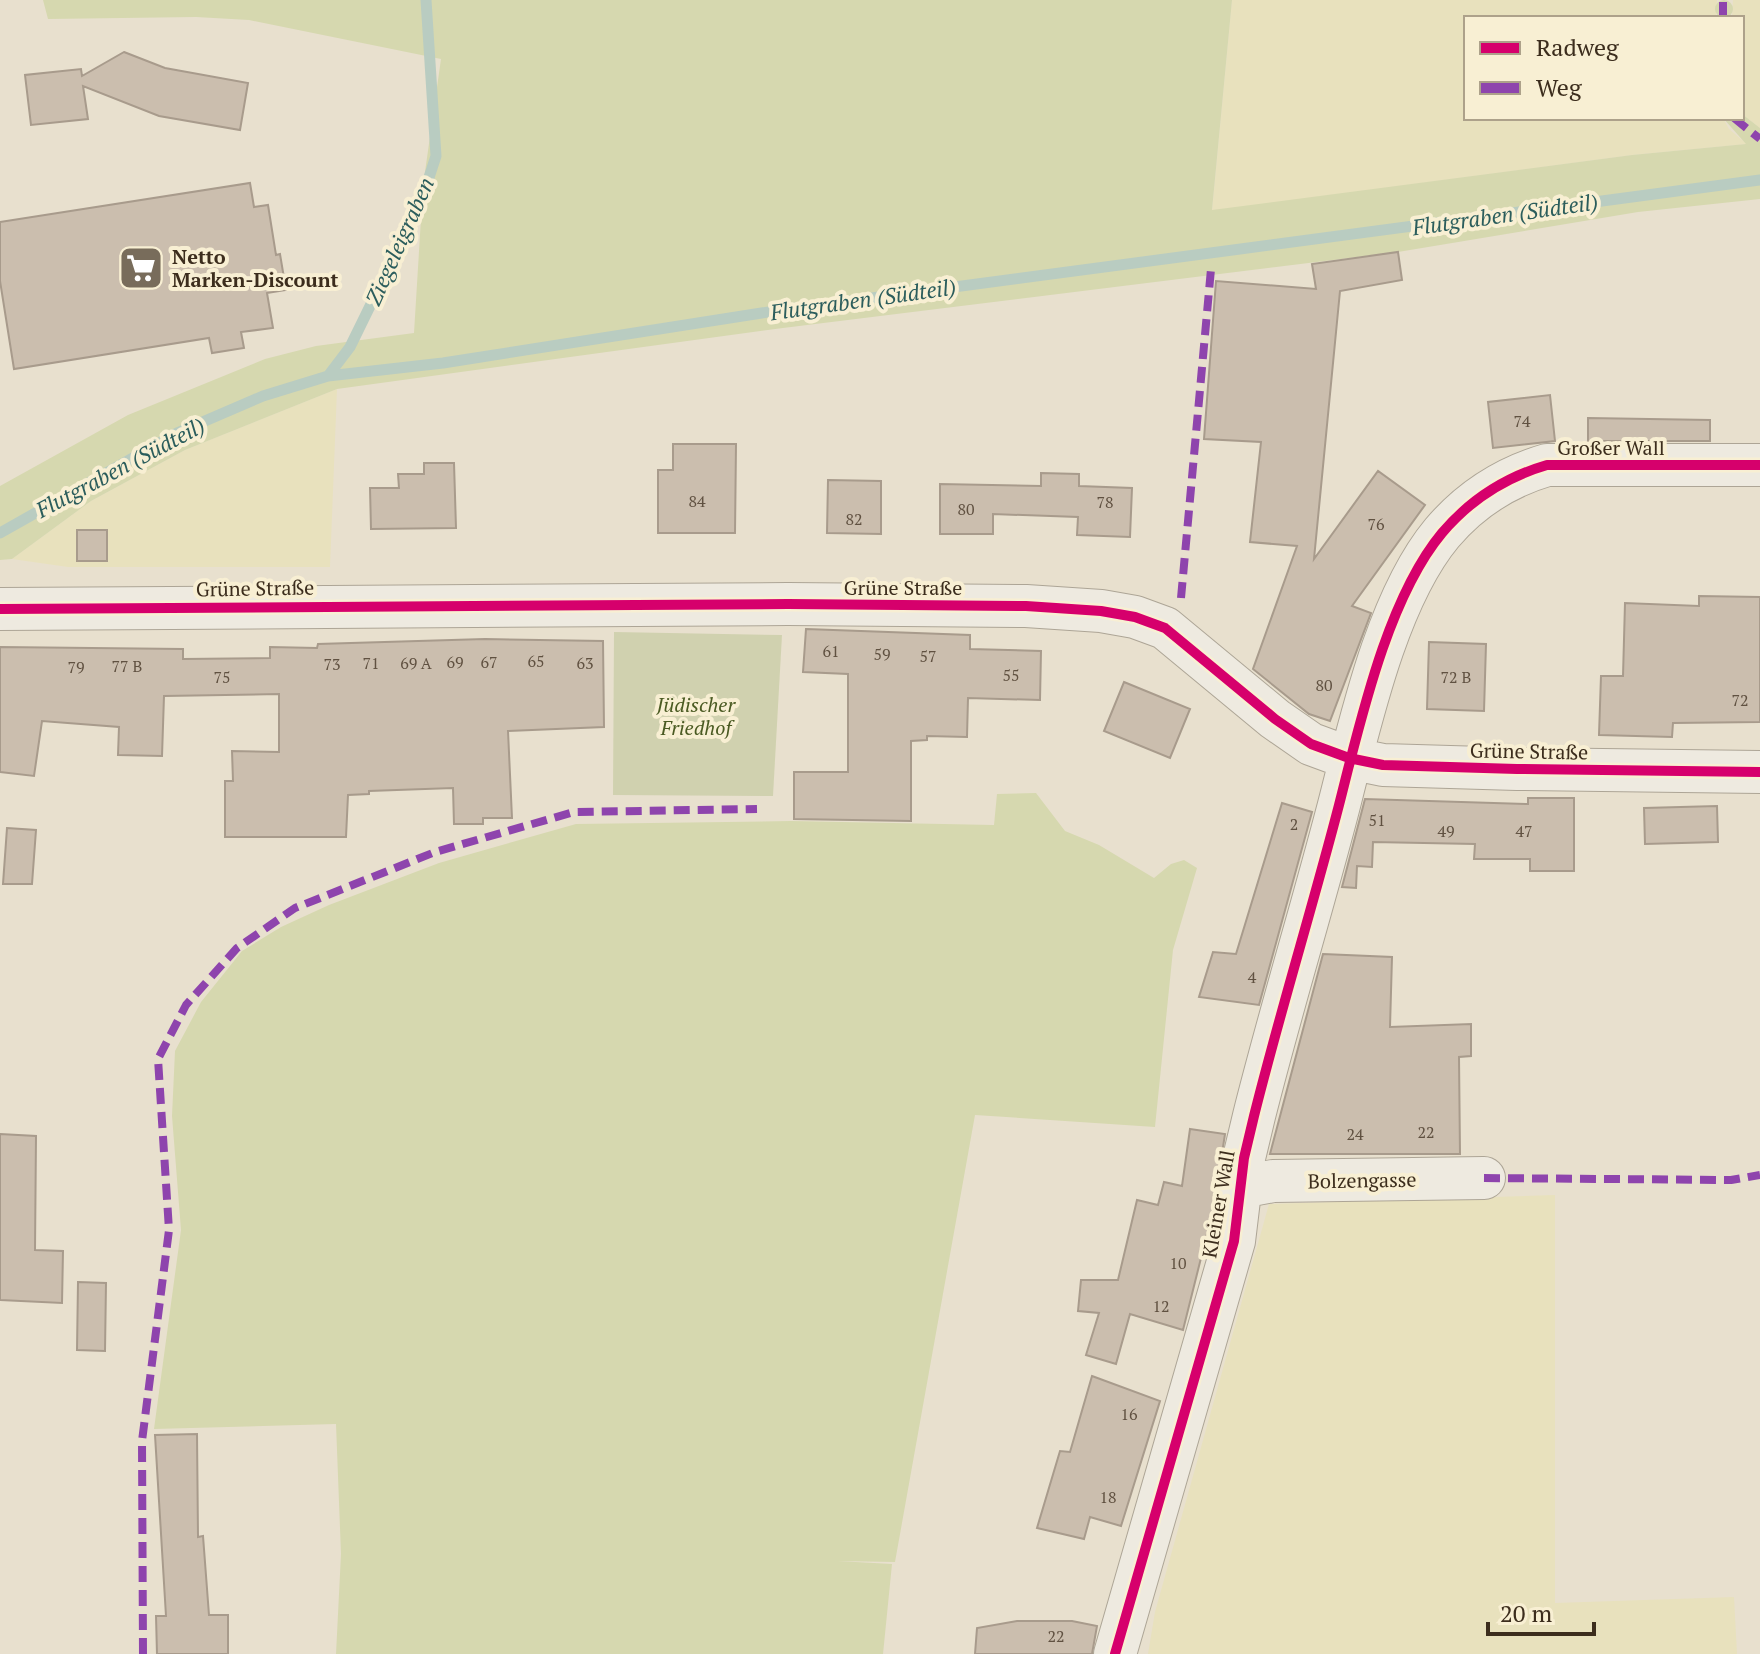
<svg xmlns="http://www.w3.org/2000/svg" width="1760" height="1654" viewBox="0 0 1760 1654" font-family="'PT Serif',serif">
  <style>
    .farmland { fill: #e8e1bd }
    .green { fill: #d6d8af }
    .cemetery { fill: #d0d1af }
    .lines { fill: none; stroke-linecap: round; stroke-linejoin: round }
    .stream { stroke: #b9ccc1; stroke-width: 11 }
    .building { fill: #cbbeae; stroke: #a89b8c; stroke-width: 2 }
    .minor-casing { stroke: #ada596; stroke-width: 44 }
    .minor { stroke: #eeeae0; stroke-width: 42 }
    .quiet { stroke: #8e44ad; stroke-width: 8; stroke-dasharray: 16 8; stroke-linecap: butt }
    .cycleway-casing { stroke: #f8efd3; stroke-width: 15 }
    .cycleway { stroke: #d6006c; stroke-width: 10 }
    .labels { text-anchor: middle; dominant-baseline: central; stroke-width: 8; stroke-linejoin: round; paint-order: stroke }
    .number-label { font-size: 16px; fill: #605141 }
    .poi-label { font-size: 20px; font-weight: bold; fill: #3c2d1d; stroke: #f8efd3; text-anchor: start }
    .street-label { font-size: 20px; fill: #3c2d1d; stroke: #f8efd3 }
    .park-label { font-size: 20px; font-style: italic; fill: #4a5a22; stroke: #f8efd3 }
    .water-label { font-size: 22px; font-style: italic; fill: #2b5d5c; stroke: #f8efd3 }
  </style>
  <rect width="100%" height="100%" fill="#e8e0ce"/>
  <path class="farmland" d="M1232 0H1717L1716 18H1466V118H1723L1729 129 1747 144 1632 155 1212 211Z
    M1733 0H1760V128L1742 114V18H1732Z
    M337 389 330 567H68L12 559 91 501 185 450Z
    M1555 1195V1603L1734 1597 1737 1654H1148L1155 1612 1269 1204Z"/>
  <path class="green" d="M1715 9a9 9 0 1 1 18 0a9 9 0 1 1-18 0Z
    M43 0H1232L1212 210 1632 155 1746 144 1723 118H1742V114L1760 128V199L1638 212 1398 252 783 328 337 389 185 450 91 501 12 559 0 560V486L128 415 265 359 316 346 414 333 423 186 441 59 249 20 196 17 48 19Z
    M1036 793 1065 831 1099 845 1154 878 1171 864 1184 860 1197 868 1173 950 1155 1127 975 1115 895 1562 837 1561 892 1564 883 1654H336L341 1554 336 1424 154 1429 181 1230 172 1116 175 1051 201 1002 242 951 281 927 329 905 439 863 576 824 791 821 994 825 997 794Z"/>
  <path class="cemetery" d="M614 632 782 635 773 796 613 795Z"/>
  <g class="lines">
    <path class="stream" d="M328 376 350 347 421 202 436 156 426 0
      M0 533 177 433 263 396 328 376 443 363 781 310 1760 180"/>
  </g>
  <path class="building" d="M124 52 165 68 248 83 240 130 159 116 83 86 88 119 31 125 25 75 81 69 82 76Z
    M250 183 254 207 268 205 276 255 280 254 286 290 267 293 273 328 241 332 244 348 212 353 209 338 14 369 0 281V222Z
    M1398 252 1402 280 1340 291 1314 559 1378 471 1425 505 1352 606 1371 613 1330 721 1309 714 1253 669 1297 546 1250 542 1261 442 1204 439 1216 281 1316 289 1312 264Z
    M1550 395 1555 441 1493 448 1488 402Z
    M1588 418 1710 420V441H1588Z
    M673 444H736L735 533H658V470H673Z
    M424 463H454L456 528 371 529 370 488H399L398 474H424Z
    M1041 473 1079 474V486L1132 488 1130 537 1077 535 1078 517 993 514V534H940V484L1041 486Z
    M828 480 881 481V534L827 533Z
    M77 530H107V561H77Z
    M1699 596 1760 597V722L1673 723 1672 737 1599 735 1601 676H1623L1625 603 1699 606Z
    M806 629 970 635V649L1041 651 1040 700 968 698 967 737 927 736V740L911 741V821L794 819V772H848V674L803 672Z
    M485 639 603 641 604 727 508 731 512 818H483V824H454L453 788 369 791V794L348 795 346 837H225V781H233L232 751 279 752V694L164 696 162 756 118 755 119 727 42 721 34 776 0 772V647L183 649V659L270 658V647L317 648 318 644Z
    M1429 642 1486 644 1484 711 1427 709Z
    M1124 682 1190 709 1170 758 1104 731Z
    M1528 798H1574V871H1530V859H1474L1475 844 1373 842 1372 867 1357 866 1356 888 1342 887 1365 799 1528 804Z
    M1282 803 1312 812 1259 1005 1199 997 1213 952 1236 954Z
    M1717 806 1718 842 1645 844 1644 808Z
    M7 828 36 830 32 884H3Z
    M1323 954 1392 957 1390 1027 1471 1024V1056L1459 1057 1460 1154H1270Z
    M1190 1129 1225 1134 1214 1206 1183 1330 1130 1314 1116 1364 1086 1355 1099 1313 1078 1311 1081 1280H1118L1137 1200 1158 1205 1164 1182 1182 1186Z
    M0 1134 36 1136 35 1250 63 1251 62 1303 0 1300Z
    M78 1282 106 1283 105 1351 77 1350Z
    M1092 1376 1160 1401 1121 1526 1090 1517 1084 1539 1037 1528 1060 1451 1070 1452Z
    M197 1434 198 1537 203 1536 209 1615H228V1654H157L156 1616H166L155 1435Z
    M1017 1621H1072L1097 1626 1092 1654H975L977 1628Z"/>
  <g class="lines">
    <g class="minor-casing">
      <path id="minor" d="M0 609 788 604 1026 606 1101 611 1135 617 1165 628 1275 719 1311 744 1349 758 1383 765 1517 769 1760 772
        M1241 1187 1273 1181 1484 1178
        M1115 1654 1234 1241 1244 1158 1254 1116C1280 1012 1312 909 1339 805 1360 723 1387 599 1442 533 1470 500 1506 477 1547 465H1760"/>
    </g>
    <use href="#minor" class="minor"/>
    <path class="quiet" d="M1723 18V0
      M1734 118 1760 139
      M1181 598 1211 269
      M1484 1178 1731 1180 1760 1175
      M143 1654 142 1441 169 1230 158 1059 186 1005 237 948 295 908 435 852 574 812 757 809"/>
    <g class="cycleway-casing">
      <path id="cycleway" d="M0 609 788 604 1026 606 1101 611 1135 617 1165 628 1275 719 1311 744 1349 758 1383 765 1517 769 1760 772
        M1115 1654 1234 1241 1244 1158 1254 1116C1280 1012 1312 909 1339 805 1360 723 1387 599 1442 533 1470 500 1506 477 1547 465H1760"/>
    </g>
    <use href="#cycleway" class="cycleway"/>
  </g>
  <defs>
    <g id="supermarket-square" transform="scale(2.3)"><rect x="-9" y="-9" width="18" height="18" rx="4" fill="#786c5b" stroke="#f8efd3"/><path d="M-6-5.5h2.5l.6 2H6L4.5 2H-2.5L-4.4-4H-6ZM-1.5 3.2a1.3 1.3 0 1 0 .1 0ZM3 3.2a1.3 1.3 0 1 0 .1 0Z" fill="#fff"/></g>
  </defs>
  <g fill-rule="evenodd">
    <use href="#supermarket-square" x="141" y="268"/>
  </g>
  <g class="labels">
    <g class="number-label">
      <text x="1522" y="421">74</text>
      <text x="697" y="501">84</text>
      <text x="1105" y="502">78</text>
      <text x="966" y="509">80</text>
      <text x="854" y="519">82</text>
      <text x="1376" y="524">76</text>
      <text x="831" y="651">61</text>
      <text x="882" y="654">59</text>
      <text x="928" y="656">57</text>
      <text x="536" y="661">65</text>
      <text x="455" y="662">69</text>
      <text x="489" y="662">67</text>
      <text x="371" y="663">71</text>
      <text x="416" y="663">69 A</text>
      <text x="585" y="663">63</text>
      <text x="332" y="664">73</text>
      <text x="127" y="666">77 B</text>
      <text x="76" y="667">79</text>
      <text x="1011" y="675">55</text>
      <text x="222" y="677">75</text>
      <text x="1456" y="677">72 B</text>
      <text x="1324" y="685">80</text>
      <text x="1740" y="700">72</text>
      <text x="1377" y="820">51</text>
      <text x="1294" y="824">2</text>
      <text x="1446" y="831">49</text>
      <text x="1524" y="831">47</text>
      <text x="1252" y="977">4</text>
      <text x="1426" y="1132">22</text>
      <text x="1355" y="1134">24</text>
      <text x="1178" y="1263">10</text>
      <text x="1161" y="1306">12</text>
      <text x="1129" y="1414">16</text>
      <text x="1108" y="1497">18</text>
      <text x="1056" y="1636">22</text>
    </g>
    <g class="poi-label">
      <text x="172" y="256">Netto<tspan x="172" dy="23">Marken-Discount</tspan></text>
    </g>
    <g class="street-label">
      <text x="1611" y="447">Großer Wall</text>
      <text x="903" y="587">Grüne Straße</text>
      <text transform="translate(255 588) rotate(-1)">Grüne Straße</text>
      <text transform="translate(1529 751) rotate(1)">Grüne Straße</text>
      <text transform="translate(1362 1180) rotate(-1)">Bolzengasse</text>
      <text transform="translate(1218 1204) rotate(-80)">Kleiner Wall</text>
    </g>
    <g class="park-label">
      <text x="696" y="704">Jüdischer<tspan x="696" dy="23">Friedhof</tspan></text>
    </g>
    <g class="water-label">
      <text transform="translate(1505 214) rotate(-8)">Flutgraben (Südteil)</text>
      <text transform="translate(399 241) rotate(-66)">Ziegeleigraben</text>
      <text transform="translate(863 299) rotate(-8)">Flutgraben (Südteil)</text>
      <text transform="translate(120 467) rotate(-28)">Flutgraben (Südteil)</text>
    </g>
  </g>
  <rect x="1464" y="16" width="280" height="104" fill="#f8efd3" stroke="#ada18a" stroke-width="2"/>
  <rect x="1480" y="42" width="40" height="12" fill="#d6006c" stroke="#ada18a" stroke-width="2"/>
  <text x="1536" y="56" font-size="24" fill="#3c2d1d">Radweg</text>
  <rect x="1480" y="82" width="40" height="12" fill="#8e44ad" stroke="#ada18a" stroke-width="2"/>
  <text x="1536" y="96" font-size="24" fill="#3c2d1d">Weg</text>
  <path d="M1488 1622v12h106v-12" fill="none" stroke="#3c2d1d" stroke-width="4"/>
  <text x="1500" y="1622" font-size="24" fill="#3c2d1d" stroke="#f8efd3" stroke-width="6" paint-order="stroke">20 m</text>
</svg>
